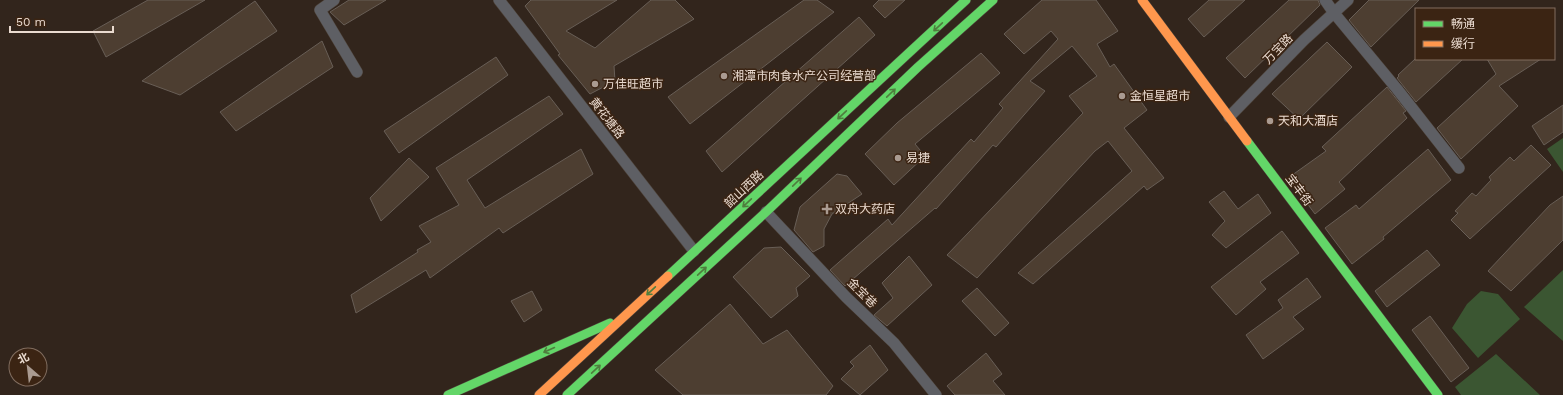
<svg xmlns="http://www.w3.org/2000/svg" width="1563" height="395" viewBox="0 0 1563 395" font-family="'Work Sans','Noto Sans SC',sans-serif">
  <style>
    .green { fill: #3b5632 }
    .building { fill: #4d3e31; stroke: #685e56 }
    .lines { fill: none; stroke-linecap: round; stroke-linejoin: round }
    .street-casing { stroke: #4e433a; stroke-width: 12 }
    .fast-casing { stroke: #4e433a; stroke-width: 10 }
    .slow-casing { stroke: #4e433a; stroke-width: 10 }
    .street { stroke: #5e5f64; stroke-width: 11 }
    .fast { stroke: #63d668; stroke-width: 9 }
    .slow { stroke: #ff974d; stroke-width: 9 }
    .oneway { stroke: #4f7d3e }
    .poi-dot { fill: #aa9b91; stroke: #3b2413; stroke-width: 1.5 }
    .labels { text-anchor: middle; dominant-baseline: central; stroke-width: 3; stroke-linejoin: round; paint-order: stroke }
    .street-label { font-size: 12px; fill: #eadbd0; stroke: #3b2413 }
    .poi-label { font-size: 12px; fill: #eadbd0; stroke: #3b2413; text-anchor: start }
  </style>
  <rect width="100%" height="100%" fill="#32251c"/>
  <path class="green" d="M1563 138V172L1547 149Z
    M1563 270V341L1524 307Z
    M1481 291 1498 294 1520 319 1478 358 1452 328 1467 304Z
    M1496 354 1540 395H1461L1455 387Z"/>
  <path class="building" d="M148 0H205L106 57 93 31Z
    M349 0H386L344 25 330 12Z
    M531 0H617L566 31 595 48 651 0H675L694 19 614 66 615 81 590 94 558 55 560 54 525 6Z
    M804 0H817L834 12 690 124 668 97Z
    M879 0H905L885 18 873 6Z
    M1042 0H1096L1118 31 1097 44 1110 67 1114 64 1147 110 1124 128 1164 178 1147 190 1144 186 1033 284 1018 273 1132 171 1108 141 1095 151 977 278 947 255 1083 113 1069 96 1097 76 1072 46 1030 81 1045 91 996 147 993 145 936 209 935 208 845 286 830 270 888 219 892 225 971 139 974 142 1003 108 999 104 1058 39 1051 31 1024 54 1004 34Z
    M1209 0H1245L1204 37 1188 19Z
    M1289 0H1318L1320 5 1245 78 1226 58Z
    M1369 0H1419L1371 47 1349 20Z
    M255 1 277 31 180 95 142 81Z
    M859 17 875 35 722 172 706 151Z
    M322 41 333 67 236 131 220 112Z
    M1327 42 1352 67 1299 119 1272 94Z
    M981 53 1000 73 915 144 925 156 894 185 865 154 897 123Z
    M496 57 508 75 399 153 384 131Z
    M1415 59H1463L1416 102 1397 78 1399 76 1398 75Z
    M1487 59H1541L1499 86 1518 106 1461 159 1437 128 1496 74Z
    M1387 87 1406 111 1403 113 1407 118 1339 182 1345 189 1315 214 1288 178 1326 151 1322 147Z
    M549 96 563 114 467 180 485 208 581 149 593 174 503 233 499 228 430 278 426 270 356 313 351 295 418 252 417 250 431 242 419 226 459 205 436 168Z
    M1563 105V132L1544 145 1532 126Z
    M1531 145 1551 165 1470 239 1451 220 1458 213 1455 211 1472 193 1476 196 1491 180 1489 177 1510 157 1514 161Z
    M1428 149 1451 180 1383 237 1384 239 1352 264 1325 228 1356 205 1359 209Z
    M409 158 429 177 381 221 370 198Z
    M837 174 847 176 862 194 832 214 824 229V246L813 252 794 230 800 207Z
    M1224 191 1238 209 1258 194 1271 213 1226 248 1212 235 1225 221 1209 202Z
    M1563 196V240L1511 291 1488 271 1550 205Z
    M1282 231 1299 253 1260 282 1266 289 1236 315 1211 287Z
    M781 247 810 276 796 288 798 296 771 318 733 277 764 248Z
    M1427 250 1440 265 1387 307 1375 291Z
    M909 256 932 285 887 326 874 315 893 298 882 283Z
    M1307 278 1321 297 1293 317 1304 329 1263 359 1246 335 1283 308 1278 300Z
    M977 288 1009 323 995 336 962 301Z
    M532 291 542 310 524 322 511 301Z
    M730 304 763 344 787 330 833 386 826 395H683L655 370Z
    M1430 316 1469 368 1451 382 1412 330Z
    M870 345 888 370 860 395 841 379 854 366 850 362Z
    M986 353 1002 374 993 381 1005 395H955L947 386Z"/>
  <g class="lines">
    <g class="street-casing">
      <path id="street" d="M334 0 320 10 357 72
        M499 0 694 251
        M1325 0 1334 13 1397 89 1459 168
        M1229 117 1304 40 1348 0
        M766 212 846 297 894 343 936 395"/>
    </g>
    <g class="fast-casing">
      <path id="fast" d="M1247 141 1438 395
        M668 276 966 0
        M448 395 610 323
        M567 395 766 212 918 67 993 0"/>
    </g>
    <g class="slow-casing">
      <path id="slow" d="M1142 0 1247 141
        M539 395 668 276"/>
    </g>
    <use href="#street" class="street"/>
    <use href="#fast" class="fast"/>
    <use href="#slow" class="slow"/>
  </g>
  <defs><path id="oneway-shaft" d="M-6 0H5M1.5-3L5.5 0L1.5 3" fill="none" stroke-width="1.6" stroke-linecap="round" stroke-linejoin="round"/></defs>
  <g class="oneway">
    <use href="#oneway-shaft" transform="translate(938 27) rotate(137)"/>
    <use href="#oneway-shaft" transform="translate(891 93) rotate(-44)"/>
    <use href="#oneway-shaft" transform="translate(842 115) rotate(137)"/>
    <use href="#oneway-shaft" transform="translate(797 182) rotate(-44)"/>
    <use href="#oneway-shaft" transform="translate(747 203) rotate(137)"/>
    <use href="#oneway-shaft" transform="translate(702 271) rotate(-43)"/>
    <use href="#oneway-shaft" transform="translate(651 291) rotate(137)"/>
    <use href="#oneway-shaft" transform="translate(549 350) rotate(156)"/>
    <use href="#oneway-shaft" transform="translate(596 369) rotate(-43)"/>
  </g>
  <g class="poi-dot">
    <circle cx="724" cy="76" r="4"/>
    <circle cx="595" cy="84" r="4"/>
    <circle cx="1122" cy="96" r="4"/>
    <circle cx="1270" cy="121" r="4"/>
    <circle cx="898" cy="158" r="4"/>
    <path d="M825 203h4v4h4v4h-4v4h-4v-4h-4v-4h4z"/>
  </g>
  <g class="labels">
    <g class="street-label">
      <text transform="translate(1278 49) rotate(-46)">万宝路</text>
      <text transform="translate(607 118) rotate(52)">黄花塘路</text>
      <text transform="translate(744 189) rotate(-43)">韶山西路</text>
      <text transform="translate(1299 190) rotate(53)">宝丰街</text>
      <text transform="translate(862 293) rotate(45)">金宝巷</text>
    </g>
    <g class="poi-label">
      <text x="732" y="76">湘潭市肉食水产公司经营部</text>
      <text x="603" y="84">万佳旺超市</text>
      <text x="1130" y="96">金恒星超市</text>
      <text x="1278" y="121">天和大酒店</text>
      <text x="906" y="158">易捷</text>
      <text x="835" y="209">双舟大药店</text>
    </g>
  </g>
  <rect x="1415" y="8" width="140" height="52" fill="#3b2413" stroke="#816d5f"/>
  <rect x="1423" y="21" width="20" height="6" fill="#63d668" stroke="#816d5f"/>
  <text x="1451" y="28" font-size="12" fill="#eadbd0">畅通</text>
  <rect x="1423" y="41" width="20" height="6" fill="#ff974d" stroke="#816d5f"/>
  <text x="1451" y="48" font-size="12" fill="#eadbd0">缓行</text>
  <g transform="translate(28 367) rotate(332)"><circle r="19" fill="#3b2413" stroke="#816d5f"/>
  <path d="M0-3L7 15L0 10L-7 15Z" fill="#aa9b91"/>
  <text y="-6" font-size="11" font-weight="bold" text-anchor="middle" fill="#eadbd0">北</text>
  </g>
  <path d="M10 26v6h103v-6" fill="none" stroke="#eadbd0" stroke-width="2"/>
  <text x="16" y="26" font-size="12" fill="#eadbd0" stroke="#3b2413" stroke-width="3" paint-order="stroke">50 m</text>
</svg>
